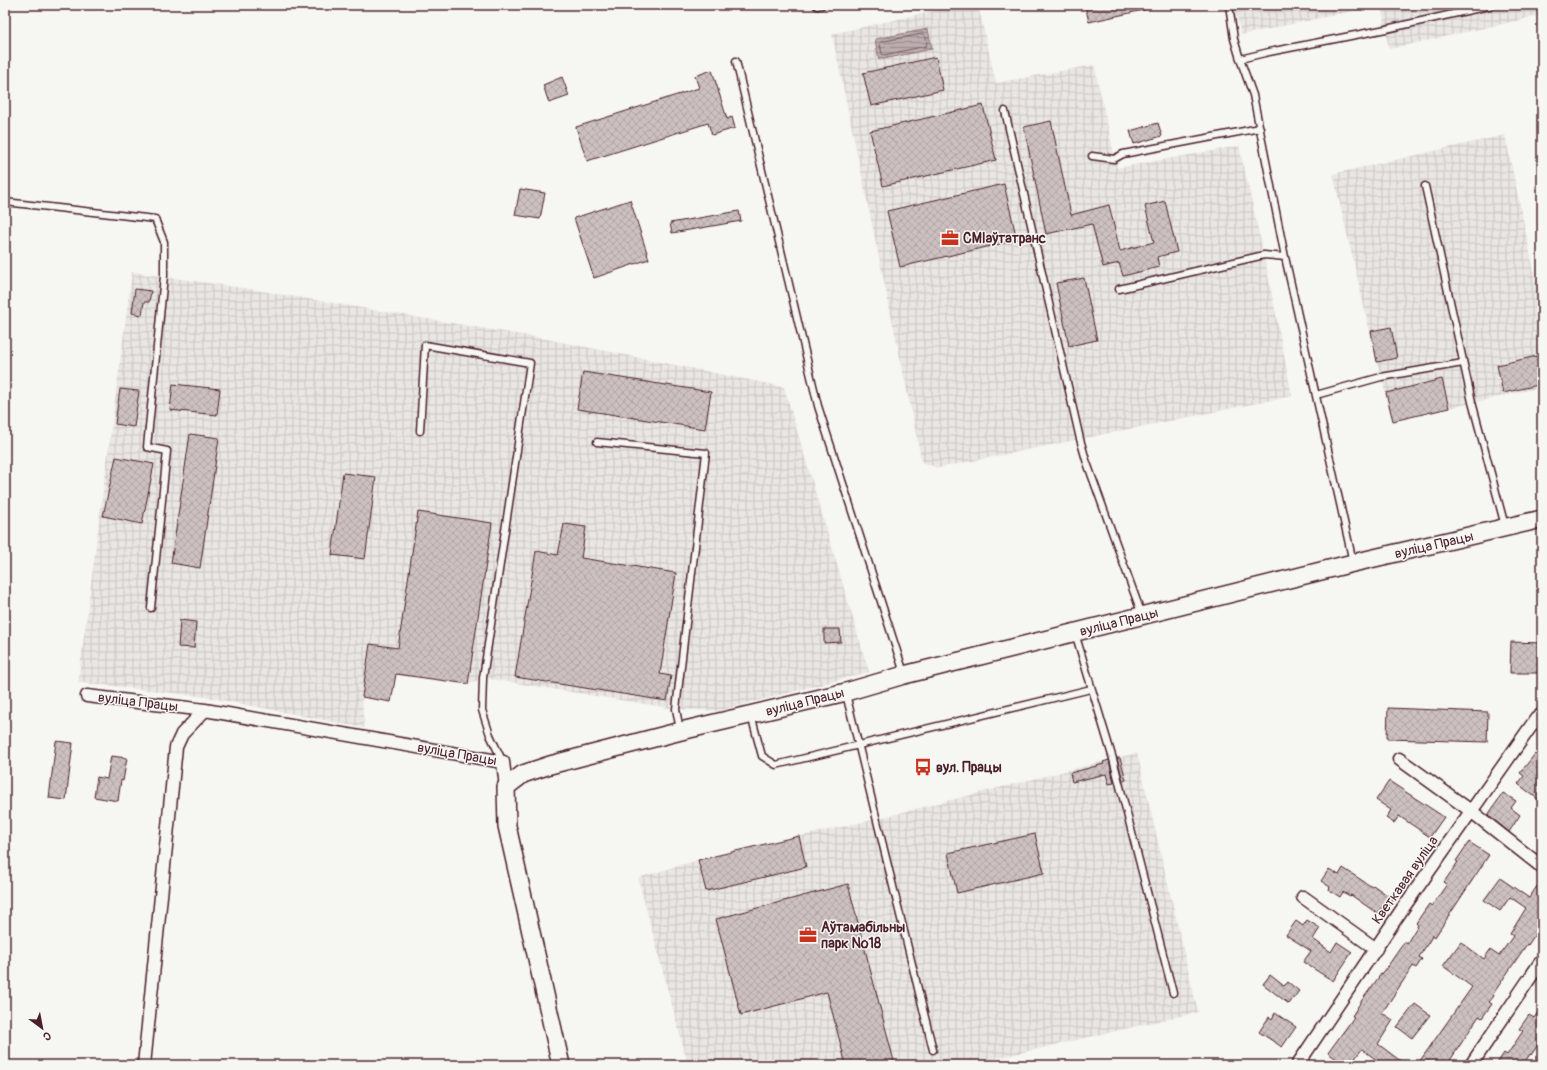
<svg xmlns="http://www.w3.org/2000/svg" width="1547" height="1070" viewBox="0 0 1547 1070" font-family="Pangolin,sans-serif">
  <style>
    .industrial { fill: url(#industrial-grid) }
    .water { fill: url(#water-rules); stroke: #8e747a }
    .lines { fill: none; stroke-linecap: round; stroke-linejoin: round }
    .shore { stroke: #77585f; stroke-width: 1 }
    .building { fill: url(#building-cross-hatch); stroke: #4a1f2b }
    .lane-casing { stroke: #4a1f2b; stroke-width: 9 }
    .street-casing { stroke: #4a1f2b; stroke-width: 15 }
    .secondary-casing { stroke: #4a1f2b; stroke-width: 20 }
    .lane { stroke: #f6f6f2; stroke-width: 6 }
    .street { stroke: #f6f6f2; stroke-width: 12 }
    .secondary { stroke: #f6f6f2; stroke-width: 17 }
    .labels { text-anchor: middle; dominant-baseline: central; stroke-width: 3; stroke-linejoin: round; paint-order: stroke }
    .poi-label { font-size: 14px; font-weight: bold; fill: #4a1f2b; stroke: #f6f6f2; text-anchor: start }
    .street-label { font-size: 14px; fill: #4a1f2b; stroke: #f6f6f2 }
  </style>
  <defs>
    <pattern id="industrial-grid" width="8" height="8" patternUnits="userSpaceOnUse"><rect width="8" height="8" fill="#e9e6e3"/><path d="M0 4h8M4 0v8" fill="none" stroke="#c9c5c3"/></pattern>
    <pattern id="water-rules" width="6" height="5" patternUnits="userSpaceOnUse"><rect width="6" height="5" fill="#bbadae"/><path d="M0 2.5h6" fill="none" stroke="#9a8c8e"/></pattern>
    <pattern id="building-cross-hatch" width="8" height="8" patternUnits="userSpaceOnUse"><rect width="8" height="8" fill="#ccc1c0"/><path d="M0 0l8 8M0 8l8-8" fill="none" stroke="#b1a5a5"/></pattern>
  </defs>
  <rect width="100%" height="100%" fill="#f6f6f2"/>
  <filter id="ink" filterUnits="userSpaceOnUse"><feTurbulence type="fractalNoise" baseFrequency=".025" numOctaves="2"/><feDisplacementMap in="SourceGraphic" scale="8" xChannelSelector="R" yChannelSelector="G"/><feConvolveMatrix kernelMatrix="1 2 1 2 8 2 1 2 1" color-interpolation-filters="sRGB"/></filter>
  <g filter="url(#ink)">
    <path class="industrial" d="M961 5H978L996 83 1094 65 1117 168 1239 146 1264 255 1292 396 938 468 922 462 832 34Z
      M1234 5H1542V15L1389 49 1381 5 1241 35Z
      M1505 135 1542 309V387L1393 421 1377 362 1333 174Z
      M132 272 249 289 546 339 784 387 869 672 718 711 676 709 484 678 468 684 396 674 391 702 362 698 364 728 207 697 78 682Z
      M1137 753 1198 1012 968 1065H688L638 878 698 860 876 819Z"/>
    <path class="water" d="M928 29 932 49 879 60 875 39Z"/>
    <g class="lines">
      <path class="shore" d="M923 34C926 35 928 43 926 46L884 55 882 54 880 44 881 42Z"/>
    </g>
    <path class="building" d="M1085 5H1147L1148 9 1089 22Z
      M936 57 943 90 871 106 863 73Z
      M712 70 727 119 732 117 735 128 712 135 708 123 587 161 576 127 699 88 695 76Z
      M562 77 569 96 549 103 543 85Z
      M983 105 996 160 883 186 870 131Z
      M1051 121 1071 215 1109 205 1120 251 1154 242 1145 206 1165 201 1177 252 1157 257 1159 267 1123 276 1119 263 1103 267 1092 224 1046 234 1024 127Z
      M1158 123 1162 136 1134 144 1130 131Z
      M1004 184 1017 240 900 267 887 211Z
      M520 189 545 193 540 219 515 215Z
      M630 200 649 259 594 278 574 218Z
      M739 211 741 221 672 233 670 223Z
      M1084 278 1097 340 1069 346 1056 283Z
      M135 289 151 291 149 302H144L142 315 132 313Z
      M1391 327 1397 358 1377 362 1371 331Z
      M1537 356 1542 376V384L1503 393 1497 365Z
      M583 372 711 392 705 429 577 409Z
      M1442 379 1449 408 1393 421 1386 393Z
      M173 384 220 389 217 415 170 410Z
      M120 389 139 391 134 427 115 424Z
      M190 434 219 438 200 568 171 563Z
      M116 457 154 464 142 524 103 516Z
      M343 473 376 477 365 559 332 555Z
      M418 512 492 523 468 684 396 674 391 702 362 697 370 644 398 648Z
      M564 524 586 527 581 558 676 573 660 674 671 676 667 701 515 677 536 551 558 555Z
      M180 620 196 622 194 648 178 647Z
      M824 629H840L841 642 824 643Z
      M1511 642 1542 643V673H1510Z
      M1388 708 1488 712 1487 742 1387 739Z
      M56 741 73 743 66 800 49 798Z
      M1535 754 1542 759V802L1518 784 1524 776 1520 773Z
      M111 756 127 758 123 781 121 780 118 801 94 797 97 777 107 779Z
      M1117 758H1120L1126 780 1123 781Z
      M1109 760 1114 783 1109 784 1106 774 1072 782 1070 773 1104 764 1103 762Z
      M1389 781 1444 817 1430 837 1399 816 1394 823 1386 818 1391 810 1376 800Z
      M1503 793 1516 801 1511 808 1520 815 1509 832 1488 815Z
      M1035 834 1044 873 957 893 948 853Z
      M799 836 806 867 706 891 698 860Z
      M1469 842 1489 855 1448 917 1435 937 1433 935 1419 957 1422 959 1416 968 1413 966 1382 1013 1393 1020 1378 1044 1406 1065H1383L1362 1049 1350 1065H1345L1328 1053 1354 1017 1352 1016 1362 1000 1384 970H1385L1405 941 1407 943 1418 925 1416 923 1429 904 1432 906 1447 884 1444 882 1458 862 1456 861Z
      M1343 868 1372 887 1373 885 1394 900 1388 908 1384 905 1378 914 1351 895 1350 896 1343 892 1340 897 1329 890 1330 887 1321 881 1329 869 1339 875Z
      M1500 878 1529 898 1542 879V924L1528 945 1527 944 1493 994 1494 996 1489 1002 1492 1004 1482 1018 1479 1016 1447 1065H1417L1472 987 1443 966 1461 942 1484 959 1490 950 1499 956 1513 936 1510 934 1526 908 1510 897 1500 911 1484 900Z
      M848 884 895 1065H846L827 992 741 1015 716 919Z
      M1307 920 1320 928 1313 939 1331 952 1337 942 1352 952 1333 981 1303 962 1311 951 1286 935 1296 921 1303 926Z
      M1270 975 1284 986 1288 982 1299 991 1289 1004 1263 984Z
      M1415 1004 1430 1015 1412 1038 1397 1027Z
      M1542 1006V1039L1531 1055 1530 1054 1523 1065H1496L1504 1053 1507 1055 1523 1031 1519 1029 1529 1015 1534 1018Z
      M1275 1013 1296 1027 1282 1047 1259 1032 1269 1017 1272 1019Z"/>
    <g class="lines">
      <g class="lane-casing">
        <path id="lane" d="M1229 5 1234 39 1240 59
          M817 6 822 5
          M736 61 818 406 904 673
          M1005 111 1080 439 1086 460 1142 615
          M1092 156 1114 159 1123 154 1260 128
          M1425 186 1472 402 1505 526
          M5 202 155 219 164 242V276L147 447 167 451 151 608
          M1119 289 1264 255 1285 257
          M1316 395 1381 377 1463 363
          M420 431 425 345 530 363 483 678 482 710 490 735 503 762
          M597 442 706 453 676 709 680 730
          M1353 562 1285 257 1253 95 1240 59 1269 52 1386 29 1493 5
          M1075 633 1113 759 1173 993
          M846 694 933 1050
          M751 715 762 756 776 765 1091 689"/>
      </g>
      <g class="street-casing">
        <path id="street" d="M87 696 205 710 503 762 506 787
          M1399 759 1471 811 1542 867
          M1303 897 1376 949
          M144 1065 176 747 182 734 205 710
          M1300 1065 1298 1064 1403 908 1536 719 1542 714
          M1471 1065 1542 960"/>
      </g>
      <g class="secondary-casing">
        <path id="secondary" d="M561 1065 507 826 506 787 523 774 550 765 681 731 846 692 904 675 1353 563 1542 519"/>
      </g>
      <use href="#lane" class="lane"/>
      <use href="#street" class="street"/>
      <use href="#secondary" class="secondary"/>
    </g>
  </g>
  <defs>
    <g id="office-bare" transform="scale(1.38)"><path d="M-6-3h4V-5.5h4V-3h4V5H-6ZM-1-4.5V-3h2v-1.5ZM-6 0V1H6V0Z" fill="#c8321e" stroke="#f6f6f2" stroke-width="2.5" paint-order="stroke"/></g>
    <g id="bus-bare" transform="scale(1.38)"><path d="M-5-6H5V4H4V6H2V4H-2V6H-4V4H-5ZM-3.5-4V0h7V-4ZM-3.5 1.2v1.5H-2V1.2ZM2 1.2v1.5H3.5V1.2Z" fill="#c8321e" stroke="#f6f6f2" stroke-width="2.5" paint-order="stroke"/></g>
  </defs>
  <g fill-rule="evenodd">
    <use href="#office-bare" x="950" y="238"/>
    <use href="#bus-bare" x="923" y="767"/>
    <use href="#office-bare" x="808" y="935"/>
  </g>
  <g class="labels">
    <g class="poi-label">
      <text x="963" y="238">СМІаўтатранс</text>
      <text x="936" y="767">вул. Працы</text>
      <text x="821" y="927">Аўтамабільны<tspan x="821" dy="16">парк №18</tspan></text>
    </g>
    <g class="street-label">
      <text transform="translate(1434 545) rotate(-13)">вуліца Працы</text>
      <text transform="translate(1119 622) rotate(-14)">вуліца Працы</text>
      <text transform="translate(138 702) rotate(7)">вуліца Працы</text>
      <text transform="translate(805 702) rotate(-14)">вуліца Працы</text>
      <text transform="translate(457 754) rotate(10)">вуліца Працы</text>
      <text transform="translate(1405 880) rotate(-55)">Кветкавая вуліца</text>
    </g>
  </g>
  <rect width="1547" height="1070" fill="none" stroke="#f6f6f2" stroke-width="20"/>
  <rect x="10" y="10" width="1527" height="1050" fill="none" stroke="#4a1f2b" stroke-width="1.5" filter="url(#ink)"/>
  <g transform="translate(42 1028) rotate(148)" stroke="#f6f6f2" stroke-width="3" paint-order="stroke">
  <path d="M0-3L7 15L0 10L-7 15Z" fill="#4a1f2b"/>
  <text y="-6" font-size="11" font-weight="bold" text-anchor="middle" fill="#4a1f2b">С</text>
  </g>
</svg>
